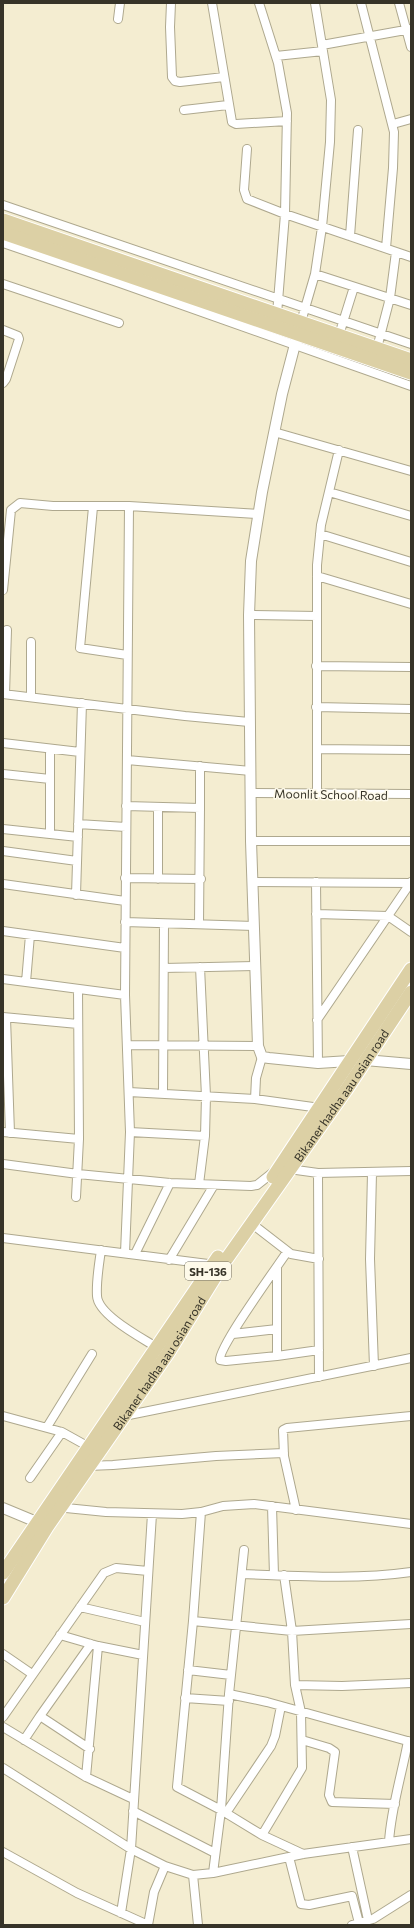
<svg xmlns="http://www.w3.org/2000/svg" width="414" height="1928" viewBox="0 0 414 1928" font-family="Commissioner,sans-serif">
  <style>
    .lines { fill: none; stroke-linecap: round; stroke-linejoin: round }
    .minor-casing { stroke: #aea88e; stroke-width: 10 }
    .tertiary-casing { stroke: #aea88e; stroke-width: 12 }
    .primary-casing { stroke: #fff; stroke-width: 15 }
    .minor { stroke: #fff; stroke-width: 8 }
    .tertiary { stroke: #fff; stroke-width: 10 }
    .primary { stroke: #dcd0a5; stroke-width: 13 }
    .labels { text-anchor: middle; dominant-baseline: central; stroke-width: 3; stroke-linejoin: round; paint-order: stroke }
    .shield { fill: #fefaea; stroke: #726f62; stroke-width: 1 }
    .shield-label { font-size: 11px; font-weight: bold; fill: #363328 }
    .street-label { font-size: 12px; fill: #363328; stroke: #fefaea }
  </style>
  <rect width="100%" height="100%" fill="#f4edd1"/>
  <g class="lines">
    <g class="minor-casing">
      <path id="minor" d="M171 3 170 27 172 77 175 81 180 82 224 77
        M212 3 232 122 236 124 287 121
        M259 3 278 63 287 113 285 214 277 314
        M361 3 394 132 393 168 386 248
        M399 3 411 47
        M118 19 120 3
        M322 45 411 29
        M276 56 323 51
        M184 110 228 105
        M393 124 411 119
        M247 149 244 190 247 199 285 214 411 257
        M3 205 411 344
        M350 236 358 130
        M3 243 117 282 411 386
        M315 274 411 305
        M3 284 119 323
        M301 322 315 274 322 227 330 142 331 100 315 3
        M3 330 18 336 19 339 6 379 3 383
        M339 335 354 287
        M377 348 390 298 396 252
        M274 432 411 471
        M329 492 411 516
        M93 507 80 648 127 655
        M320 534 411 562
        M317 576 411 604
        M3 590 11 510 20 503 53 506H129L258 514
        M249 615 317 616
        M31 642V697
        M316 666 411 667
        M3 694 185 716 249 722
        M5 694 7 630
        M316 707 411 709
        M3 743 80 752
        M317 749 411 750
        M127 760 251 771
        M200 766V808
        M3 774 50 779
        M251 793 411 794
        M317 794V565L321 525 339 450
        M126 806 200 808 199 924
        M78 824 126 827
        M3 829 78 837
        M50 834V749
        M251 841H411
        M3 851 77 861
        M125 878 201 879
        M158 879V807
        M253 882 410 883
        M316 882 318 1063
        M3 884 125 901
        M76 895 82 703
        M316 914 388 916 411 932
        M125 922 254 926
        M3 931 125 948
        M164 968 254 966
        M3 979 125 995
        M26 982 30 935
        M3 1017 78 1024
        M6 1018 10 1133
        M317 1020 411 882
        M128 1045 258 1046
        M129 1092 255 1099 320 1108
        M163 1094 164 924
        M255 1099 256 1078 262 1057
        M3 1132 79 1139
        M130 1132 205 1136
        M3 1164 78 1174 170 1183 251 1186 257 1185 276 1170
        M289 1169 318 1173 411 1171
        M318 1173 319 1377
        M372 1173 370 1259 374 1366
        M199 1184 205 1136 206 1096 200 967
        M76 1197 79 1139 78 989
        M251 1223 291 1254 319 1259
        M3 1238 216 1265
        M101 1250C99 1265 96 1281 97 1296 98 1315 142 1338 156 1347
        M287 1252C277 1267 218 1348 220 1360L226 1361 277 1356 319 1350
        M125 1253 130 1132 125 995 129 506
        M135 1254 170 1183
        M169 1260 214 1185
        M233 1334 277 1329
        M277 1356V1267
        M3 1416 62 1432 89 1447
        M124 1416 411 1358
        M47 1427 92 1354
        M88 1466 113 1465 216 1456 284 1453
        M30 1478 62 1432
        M272 1506 274 1575
        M56 1507 106 1512 182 1514 201 1512 223 1506 254 1504 411 1524
        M296 1510 284 1456 283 1430 287 1428 411 1416
        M201 1512 193 1621 177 1787 221 1810 262 1835 302 1768 301 1712 295 1685 292 1631 284 1575
        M242 1574C299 1576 354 1580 411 1572
        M80 1607 145 1622
        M193 1621 292 1631 411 1624
        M60 1635 98 1646 143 1655
        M3 1654 32 1674
        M188 1670 231 1675
        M295 1685 342 1686 411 1683
        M229 1694 267 1702 411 1742
        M185 1698 229 1701
        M3 1717 104 1573 116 1568 148 1571
        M3 1727 86 1777 133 1799
        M24 1740 40 1716
        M302 1740 329 1748 335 1752 329 1795 332 1802 395 1804
        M90 1749 40 1716 91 1644
        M3 1768 131 1849 165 1866 193 1875 213 1873 303 1854 411 1839
        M86 1777 98 1646
        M133 1811 215 1853
        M226 1813 271 1746 275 1736 281 1706
        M262 1835 303 1854
        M389 1842C391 1808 402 1774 408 1741
        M352 1847 368 1920
        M3 1852 77 1893 148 1925
        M289 1857 301 1904 309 1905 352 1896 359 1923
        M213 1873 221 1810 229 1694 244 1550
        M193 1875 198 1925
        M121 1913 131 1849 152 1514
        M148 1925 154 1892 165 1866
        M352 1925 373 1919 411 1895"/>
    </g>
    <g class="tertiary-casing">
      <path id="tertiary" d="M298 333 282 394 262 492 251 561 249 615 251 841 258 1046 262 1057 269 1058 318 1063 365 1060 411 1064
        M3 1508 44 1525"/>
    </g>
    <g class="primary-casing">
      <g id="primary">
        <path d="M3 220 411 360"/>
        <path d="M3 233 411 373"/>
        <path d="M273 1177 411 969"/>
        <path d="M3 1573 218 1257"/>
        <path id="s1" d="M3 1598 47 1527 168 1353 223 1264 346 1090 411 992"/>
      </g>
    </g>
    <use href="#minor" class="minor"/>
    <use href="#tertiary" class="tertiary"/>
    <use href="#primary" class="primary"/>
  </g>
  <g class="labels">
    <rect class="shield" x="185" y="1262" width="46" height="18" rx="3"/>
    <g class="shield-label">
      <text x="208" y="1271">SH-136</text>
    </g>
    <g class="street-label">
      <text transform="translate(331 794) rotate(1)">Moonlit School Road</text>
      <text stroke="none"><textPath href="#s1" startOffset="606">Bikaner hadha aau osian road</textPath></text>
      <text stroke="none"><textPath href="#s1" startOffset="282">Bikaner hadha aau osian road</textPath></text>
    </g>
  </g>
  <rect width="414" height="1928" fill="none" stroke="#363328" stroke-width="8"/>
</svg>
